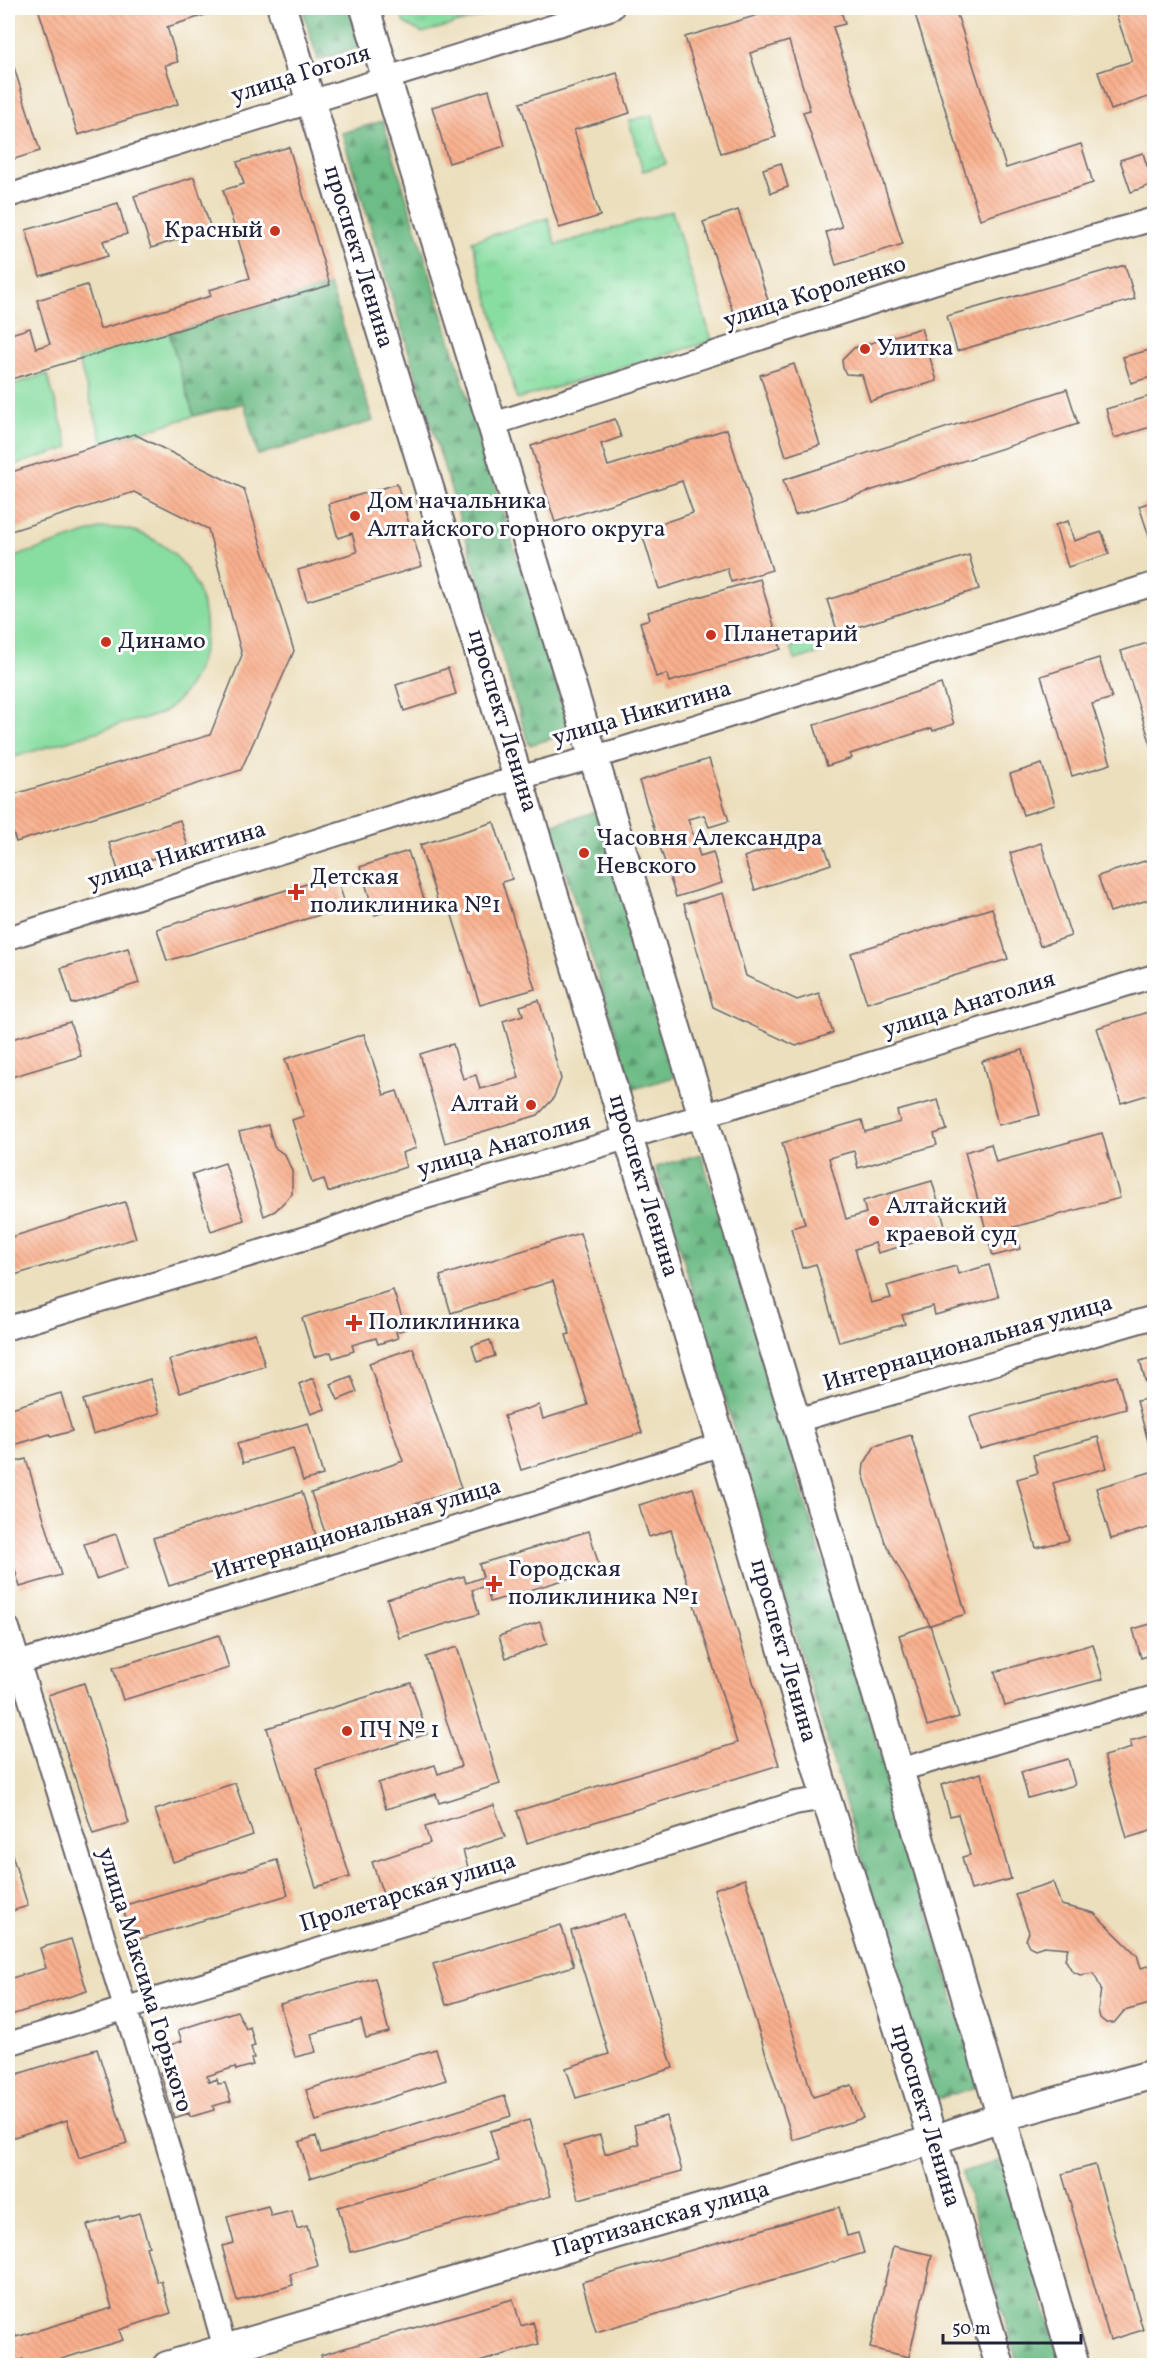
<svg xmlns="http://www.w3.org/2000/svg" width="1162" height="2373" viewBox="0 0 1162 2373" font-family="Vollkorn,serif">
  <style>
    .grass { fill: #88dda0; stroke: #55806e; stroke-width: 1.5 }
    .forest { fill: url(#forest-firs); stroke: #486f60; stroke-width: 1.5 }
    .park { fill: url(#park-tufts); stroke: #55806e; stroke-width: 1.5 }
    .building { fill: url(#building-back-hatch) }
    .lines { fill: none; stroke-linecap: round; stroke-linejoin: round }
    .minor-casing { stroke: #696468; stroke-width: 26 }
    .major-casing { stroke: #696468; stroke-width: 32 }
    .minor { stroke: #fff; stroke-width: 22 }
    .major { stroke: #fff; stroke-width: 28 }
    .poi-dot { fill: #c8321e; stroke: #fff; stroke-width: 2 }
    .labels { text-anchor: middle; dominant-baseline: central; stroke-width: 6; stroke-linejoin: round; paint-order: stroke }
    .street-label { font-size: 24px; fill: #22223b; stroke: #fff }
    .poi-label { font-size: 24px; fill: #22223b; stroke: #fff; text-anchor: start }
  </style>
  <defs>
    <pattern id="forest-firs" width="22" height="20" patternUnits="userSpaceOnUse" patternTransform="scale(1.5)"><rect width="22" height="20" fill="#6ebc86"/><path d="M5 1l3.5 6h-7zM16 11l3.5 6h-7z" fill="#5a986f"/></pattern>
    <pattern id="park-tufts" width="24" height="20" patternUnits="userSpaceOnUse" patternTransform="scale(1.5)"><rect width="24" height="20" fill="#88dda0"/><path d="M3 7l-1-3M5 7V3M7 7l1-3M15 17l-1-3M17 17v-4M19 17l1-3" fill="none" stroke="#75bd8b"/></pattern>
    <pattern id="building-back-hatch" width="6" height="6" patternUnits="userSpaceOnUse" patternTransform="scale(1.5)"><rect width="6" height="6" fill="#f9b08e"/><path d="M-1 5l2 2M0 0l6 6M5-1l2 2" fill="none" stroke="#d5977b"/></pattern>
  </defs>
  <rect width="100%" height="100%" fill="#fff"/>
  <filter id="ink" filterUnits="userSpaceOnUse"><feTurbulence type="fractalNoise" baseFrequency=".0167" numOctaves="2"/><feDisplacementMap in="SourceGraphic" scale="12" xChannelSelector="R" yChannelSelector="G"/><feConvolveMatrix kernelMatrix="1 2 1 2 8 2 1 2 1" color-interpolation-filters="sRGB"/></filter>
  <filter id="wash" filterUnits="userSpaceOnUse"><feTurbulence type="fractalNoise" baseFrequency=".008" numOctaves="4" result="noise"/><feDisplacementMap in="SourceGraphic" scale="24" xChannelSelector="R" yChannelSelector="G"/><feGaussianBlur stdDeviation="1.35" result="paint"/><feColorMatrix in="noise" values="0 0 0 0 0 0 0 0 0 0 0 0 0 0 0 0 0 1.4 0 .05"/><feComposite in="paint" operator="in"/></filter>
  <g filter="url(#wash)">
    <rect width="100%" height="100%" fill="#ecdfbd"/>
    <path class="grass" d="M169 332 194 416 103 443 78 359Z
      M47 374 69 448 8 467V386Z
      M102 528C110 528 118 528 125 529 185 541 218 603 201 659 194 680 184 698 165 711 153 718 135 720 122 724 84 736 46 747 8 759V559Z
      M817 639 822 652 795 660 791 647Z"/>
    <path class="forest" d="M302 8H349L361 47 318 60Z
      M383 121 571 733 529 745 342 133Z
      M330 285 373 421 258 455 244 403 194 416 169 333Z
      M599 811 681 1075 633 1089 551 825Z
      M701 1154 980 2086 934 2100 656 1167Z
      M1003 2160 1062 2365H1018L962 2172Z"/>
    <path class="park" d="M399 8H484L481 17 422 33 404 23Z
      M652 115 666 164 643 171 629 121Z
      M672 211 712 341 517 399 472 241 548 218 556 245Z"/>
    <g id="blocks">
      <path class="building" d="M38 8H227L167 27 178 62 165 65 178 104 78 135Z
        M781 8H840L845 24 833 27 903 244 836 265 826 232 842 227 803 112 810 110 789 41 750 53 776 137 721 153 685 37Z
        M913 8H955L1006 168 1081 144 1093 183 980 219Z
        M1114 8H1154V95L1111 110 1098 72 1132 61Z
        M8 48 40 151 8 161Z
        M617 73 630 113 574 130 600 216 559 228 520 103Z
        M489 90 505 146 449 163 432 107Z
        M289 147 330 285 8 380V335L30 328 36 348 50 344 37 300 87 285 100 329 211 296 209 290 250 278 223 190 244 184 237 162Z
        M1143 153 1147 166 1154 164V184L1131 192 1120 160Z
        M781 163 788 187 771 193 763 169Z
        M194 177 211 229 151 248 134 196Z
        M118 203 127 234 103 241 108 256 40 276 26 230Z
        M738 210 768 300 733 312 703 222Z
        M1125 265 1135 299 957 351 947 316Z
        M921 328 937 381 870 401 862 375 846 374 843 368 842 360 854 348Z
        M1153 349 1154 376 1131 383 1123 357Z
        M794 364 820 445 786 456 760 375Z
        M1067 389 1078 424 795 515 783 480Z
        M1154 395V426L1114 438 1106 409Z
        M615 419 621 437 601 444 608 466 727 429 772 570 731 582 727 568 659 589 641 530 693 513 682 481 555 522 531 446Z
        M134 434 244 489 294 651 241 770 16 842 8 817V796L210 735 242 655 208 529 134 492 8 532V473Z
        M397 484 422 566 307 601 298 570 357 552 352 533 338 538 328 504Z
        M1154 501V544L1152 545 1139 506Z
        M1068 521 1074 541 1102 532 1109 554 1068 567 1055 525Z
        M969 555 979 589 838 633 827 600Z
        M760 579 781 649 669 682 667 674 656 677 640 622 650 619 648 612Z
        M1154 641V754L1121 651Z
        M1099 658 1112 698 1092 704 1111 764 1072 776 1041 676Z
        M448 668 456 694 404 711 396 685Z
        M941 684 954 724 933 731 932 728 850 754 852 758 827 766 814 725Z
        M709 759 729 821 709 827 704 815 688 819 700 856 713 852 722 883 676 897 639 781Z
        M1042 764 1055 805 1023 815 1010 774Z
        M180 820 188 847 118 870 109 843Z
        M494 822 512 879 502 882 535 989 480 1005 450 909 441 912 420 845Z
        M819 831 831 864 755 890 744 857Z
        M1041 843 1071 936 1040 946 1010 853Z
        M408 851 424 899 375 915 360 867Z
        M1154 858V898L1110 912 1098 876Z
        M336 875 346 907 167 961 157 929Z
        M723 893 746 976 797 1000 819 993 833 1033 796 1046 713 1007 684 904Z
        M992 908 1008 959 867 1003 851 953Z
        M128 948 139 983 72 1004 61 968Z
        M539 1000 561 1079 553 1099 538 1115 445 1143 420 1054 453 1044 463 1079 476 1075 480 1089 519 1078 503 1021 523 1015 520 1006Z
        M1154 1010V1093L1121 1103 1097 1028Z
        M70 1022 81 1056 8 1078V1040Z
        M364 1034 384 1095 397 1091 416 1148 402 1153 406 1167 328 1192 324 1179 312 1183 292 1120 304 1116 285 1059Z
        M1023 1050 1040 1115 998 1125 982 1061Z
        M938 1100 947 1130 934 1134 937 1145 858 1168 854 1151 829 1158 846 1219 866 1213 863 1201 932 1181 947 1233 878 1253 875 1243 855 1249 871 1303 891 1298 887 1286 956 1266 958 1274 989 1265 999 1297 935 1315 933 1306 902 1315 905 1324 839 1342 816 1264 802 1268 791 1228 805 1224 782 1143 862 1120 865 1132 900 1122 897 1111Z
        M268 1125 274 1147 285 1155 292 1171V1194L275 1211 264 1216 239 1132Z
        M1102 1133 1120 1198 1014 1227 1020 1249 993 1256 965 1152 991 1144 996 1162Z
        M225 1163 244 1220 211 1231 192 1174Z
        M125 1202 136 1238 8 1277V1238Z
        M580 1233 642 1433 521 1470 504 1416 539 1405 543 1419 588 1405 566 1335 570 1334 553 1281 451 1313 440 1276Z
        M393 1290 406 1329 396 1332 398 1338 378 1344 376 1338 352 1345 354 1351 333 1358 331 1352 314 1357 302 1318Z
        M255 1333 265 1366 180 1393 169 1360Z
        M490 1340 495 1356 477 1362 472 1346Z
        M413 1348 461 1488 326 1535 311 1493 403 1461 369 1363Z
        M1154 1357V1463L1137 1401 1150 1398 1140 1361Z
        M351 1376 357 1392 338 1400 331 1384Z
        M1117 1376 1126 1409 980 1449 970 1417Z
        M313 1378 325 1409 311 1414 299 1384Z
        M150 1379 160 1413 93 1434 83 1400Z
        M61 1393 72 1431 51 1437 50 1434 8 1447V1409Z
        M308 1423 323 1475 303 1481 293 1448 243 1463 237 1444Z
        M911 1435 966 1614 930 1625 885 1542 863 1474 864 1464 875 1446Z
        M1098 1437 1107 1468 1053 1483 1069 1540 1036 1548 1017 1479 1038 1473 1033 1455Z
        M26 1459 61 1575 20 1587 8 1545V1464Z
        M1154 1471V1526L1111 1539 1096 1488Z
        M693 1488 779 1765 527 1843 517 1811 737 1743 671 1530 649 1537 639 1505Z
        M302 1492 317 1539 169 1586 153 1538Z
        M589 1531 600 1569 490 1602 486 1586 472 1590 479 1614 399 1638 387 1599 464 1576 466 1583 483 1577 479 1564Z
        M116 1534 127 1568 96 1579 84 1544Z
        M540 1622 547 1644 506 1658 499 1636Z
        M1154 1623V1654L1141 1658 1133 1629Z
        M930 1625 959 1717 927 1726 899 1635Z
        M219 1635 229 1668 123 1700 113 1668Z
        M1093 1644 1103 1679 1005 1706 995 1672Z
        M457 1647 500 1784 439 1803 436 1794 386 1809 378 1783 435 1765 438 1774 461 1766 426 1657Z
        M84 1683 129 1823 93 1834 48 1695Z
        M411 1683 427 1734 316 1769 350 1877 316 1887 267 1728Z
        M1154 1734V1830L1127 1838 1104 1756 1132 1748 1130 1741Z
        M1068 1759 1075 1785 1028 1798 1021 1772Z
        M981 1773 1011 1879 971 1890 962 1857 970 1855 958 1814 950 1816 941 1785Z
        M235 1783 253 1835 173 1862 155 1810Z
        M494 1805 505 1837 463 1851 468 1867 383 1894 372 1862 430 1843 425 1827Z
        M8 1842 28 1906 8 1912Z
        M277 1860 288 1895 133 1941 122 1906Z
        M745 1879 813 2097 852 2085 863 2118 793 2140 714 1889Z
        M1053 1882 1061 1905 1094 1913 1137 1955 1141 1968 1154 1964V2003L1124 2011 1114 2023H1106L1100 2018 1098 2010 1101 1989 1094 1973 1080 1975 1072 1971 1065 1959 1068 1948 1044 1946 1035 1949 1029 1946 1026 1940 1029 1932 1015 1894Z
        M625 1914 673 2068 576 2098 566 2068 609 2054 571 1931Z
        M561 1925 574 1966 446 2005 433 1964Z
        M71 1939 87 1991 8 2016V1979L46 1968 40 1948Z
        M375 1978 389 2032 366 2038 361 2020 311 2034 316 2052 295 2057 280 2004Z
        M237 2011 246 2029 250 2027 255 2046 251 2047 254 2058 251 2059 253 2065 236 2070 235 2067 207 2076 209 2082 217 2079 218 2084 225 2083 231 2101 213 2106 214 2110 190 2117 189 2113 174 2118 160 2072 164 2071 157 2049 182 2041 178 2030Z
        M97 2049 127 2143 79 2158 67 2120 8 2139V2077Z
        M436 2049 446 2080 316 2121 306 2090Z
        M505 2096 511 2116 310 2178 299 2142 316 2136 321 2153Z
        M666 2116 682 2171 579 2199 564 2145 600 2135 605 2154 639 2144 634 2125Z
        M529 2120 551 2196 351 2252 338 2207 499 2161 490 2131Z
        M1095 2165 1143 2330 1110 2340 1062 2174Z
        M268 2206 271 2216 292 2211 297 2229 307 2226 318 2266 290 2274 293 2285 237 2301 222 2246 234 2243 227 2217Z
        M839 2207 847 2236 858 2233 864 2253 596 2332 582 2282Z
        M139 2213 149 2246 146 2247 157 2282 161 2281 171 2313 119 2330 123 2340 39 2366H25L23 2359 8 2364V2310L16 2337 112 2308 87 2225 119 2216 120 2219Z
        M893 2246 932 2255 909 2357 870 2348Z
        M513 2299 521 2326 533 2322 539 2344 466 2366H324L321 2355Z"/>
    </g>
  </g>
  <g filter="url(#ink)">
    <use href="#blocks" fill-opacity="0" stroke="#696468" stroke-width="1.5"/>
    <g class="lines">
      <g class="minor-casing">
        <path id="minor" d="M8 196 612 8
          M493 424 933 283 1154 219
          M8 938 493 785 619 750 1154 584
          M8 1328 322 1233 389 1208 728 1108 1154 976
          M796 1421 1154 1317
          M8 1628 177 2176 225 2349
          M8 1666 293 1579 722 1444
          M899 1770 1154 1697
          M8 2044 671 1843 795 1803 826 1798"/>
      </g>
      <g class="major-casing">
        <path id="major" d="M282 8 731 1473 826 1798 923 2107 1000 2366
          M365 8 796 1421 1075 2366
          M167 2366 933 2140 1001 2117 1154 2074"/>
      </g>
      <use href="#minor" class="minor"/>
      <use href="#major" class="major"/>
    </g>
  </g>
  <g class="poi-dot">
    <circle cx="275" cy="231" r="6"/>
    <circle cx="865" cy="349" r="6"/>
    <circle cx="355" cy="516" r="6"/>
    <circle cx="711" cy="635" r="6"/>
    <circle cx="106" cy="642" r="6"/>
    <circle cx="584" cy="853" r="6"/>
    <path d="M293 883h6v6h6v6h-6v6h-6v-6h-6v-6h6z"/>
    <circle cx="531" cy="1105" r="6"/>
    <circle cx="874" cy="1221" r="6"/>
    <path d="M351 1314h6v6h6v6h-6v6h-6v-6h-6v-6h6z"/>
    <path d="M491 1575h6v6h6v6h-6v6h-6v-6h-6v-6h6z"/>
    <circle cx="347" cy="1731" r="6"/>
  </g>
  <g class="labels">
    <g class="street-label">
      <text transform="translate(301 75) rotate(-18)">улица Гоголя</text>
      <text transform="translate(358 257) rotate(73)">проспект Ленина</text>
      <text transform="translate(815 293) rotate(-18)">улица Короленко</text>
      <text transform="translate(642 714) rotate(-16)">улица Никитина</text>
      <text transform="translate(502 721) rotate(73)">проспект Ленина</text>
      <text transform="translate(177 856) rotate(-17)">улица Никитина</text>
      <text transform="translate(969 1005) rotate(-17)">улица Анатолия</text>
      <text transform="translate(504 1146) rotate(-16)">улица Анатолия</text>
      <text transform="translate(643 1186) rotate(73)">проспект Ленина</text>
      <text transform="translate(968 1344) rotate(-16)">Интернациональная улица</text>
      <text transform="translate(357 1530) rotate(-17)">Интернациональная улица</text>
      <text transform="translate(783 1651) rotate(74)">проспект Ленина</text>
      <text transform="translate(408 1893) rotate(-17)">Пролетарская улица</text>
      <text transform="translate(144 1980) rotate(73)">улица Максима Горького</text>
      <text transform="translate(925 2116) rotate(73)">проспект Ленина</text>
      <text transform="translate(661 2220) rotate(-16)">Партизанская улица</text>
    </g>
    <g class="poi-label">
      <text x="263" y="231" text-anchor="end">Красный</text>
      <text x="877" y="349">Улитка</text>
      <text x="367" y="502">Дом начальника<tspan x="367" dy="28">Алтайского горного округа</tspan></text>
      <text x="723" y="635">Планетарий</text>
      <text x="118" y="642">Динамо</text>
      <text x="596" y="839">Часовня Александра<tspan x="596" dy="28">Невского</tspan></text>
      <text x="310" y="878">Детская<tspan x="310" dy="28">поликлиника №1</tspan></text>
      <text x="519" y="1105" text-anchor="end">Алтай</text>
      <text x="886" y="1207">Алтайский<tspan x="886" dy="28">краевой суд</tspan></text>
      <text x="368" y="1323">Поликлиника</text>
      <text x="508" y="1570">Городская<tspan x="508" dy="28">поликлиника №1</tspan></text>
      <text x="359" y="1731">ПЧ № 1</text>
    </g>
  </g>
  <rect width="1162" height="2373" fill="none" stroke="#fff" stroke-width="30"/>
  <path d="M943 2334v9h138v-9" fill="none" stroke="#22223b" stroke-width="3"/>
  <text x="952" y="2334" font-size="18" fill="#22223b" stroke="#ffffff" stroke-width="4.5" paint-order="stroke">50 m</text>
</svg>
